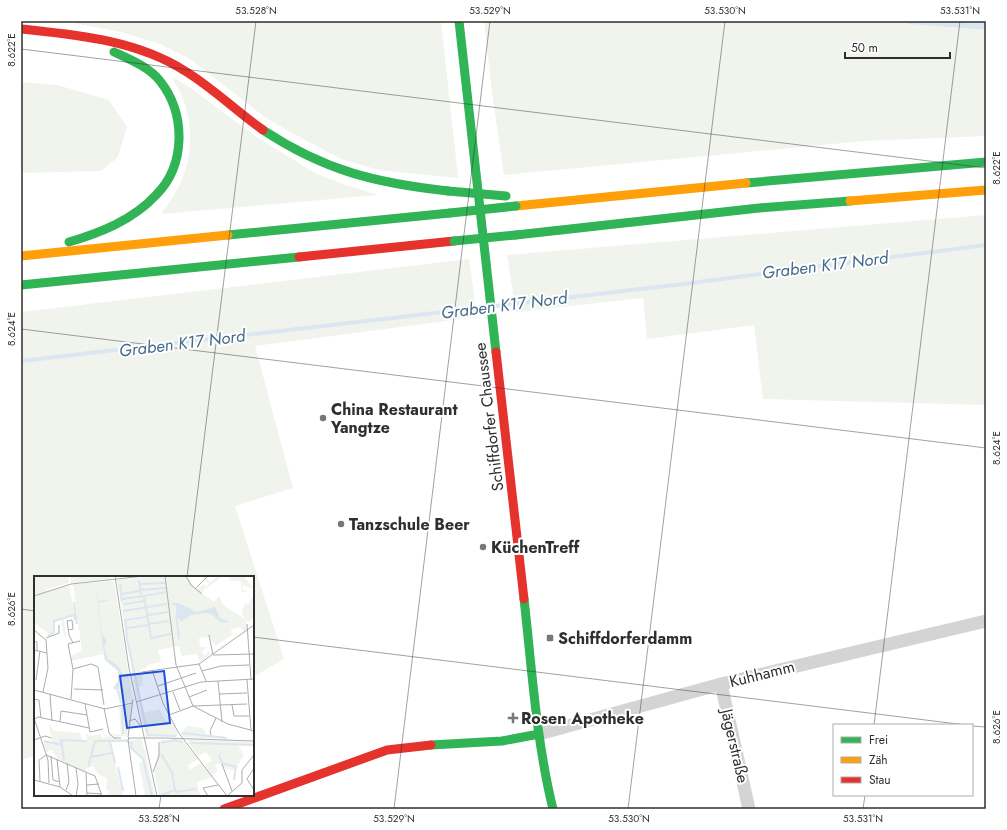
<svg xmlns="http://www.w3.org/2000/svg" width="1007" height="830" viewBox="0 0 1007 830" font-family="Jost,sans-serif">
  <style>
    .green { fill: #f0f4ed }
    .water { fill: #dbe6f0 }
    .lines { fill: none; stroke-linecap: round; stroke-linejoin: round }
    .stream { stroke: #dbe6f0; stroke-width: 4 }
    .street { stroke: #d4d4d4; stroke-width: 13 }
    .fast { stroke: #30b455; stroke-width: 9 }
    .slow { stroke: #ff9f0a; stroke-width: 9 }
    .jam { stroke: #e5322d; stroke-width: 9 }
    .fast-bridge { stroke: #30b455; stroke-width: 9 }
    .ticks { fill: none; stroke: #2f2f2f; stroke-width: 1; stroke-opacity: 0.45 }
    .poi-dot { fill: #787878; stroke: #fff; stroke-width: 1.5 }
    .labels { text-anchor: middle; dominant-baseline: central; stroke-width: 4; stroke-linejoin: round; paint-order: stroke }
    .poi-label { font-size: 16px; font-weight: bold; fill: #2f2f2f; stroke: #fff; text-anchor: start }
    .street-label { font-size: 16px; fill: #2f2f2f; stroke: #fff }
    .water-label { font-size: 17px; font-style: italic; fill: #436b8a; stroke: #fff }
    .inset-river { fill: none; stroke: #dbe6f0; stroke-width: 2 }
    .inset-road { fill: none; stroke: #acacac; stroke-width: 1 }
    .view { fill: #1d4ed8; fill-opacity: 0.15; stroke: #1d4ed8; stroke-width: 2 }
    .inset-edge { fill: none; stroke: #2f2f2f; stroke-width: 2 }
    .neatline { fill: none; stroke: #2f2f2f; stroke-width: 1.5 }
    .ticks-label { font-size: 10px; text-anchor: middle; fill: #2f2f2f }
  </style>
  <rect width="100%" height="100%" fill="#fff"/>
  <path class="green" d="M62 21H441L458 178 379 170 341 159 303 139 266 118 190 59 160 44 121 32Z
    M484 21H903L909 24 986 30V136L864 141 504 175 493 100Z
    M172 77 189 87 258 138 315 173 346 185 378 195 161 214C167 206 173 197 178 188 192 161 194 127 183 99 180 91 175 84 172 77Z
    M21 82 57 85 109 100 127 127 118 157 101 171 21 173Z
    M986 215V405L763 399 754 325 647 339 643 298 516 312 507 255Z
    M469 259 477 317 255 346 293 488 235 506 284 659 253 677V577H35V756L21 760V312Z"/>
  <path class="water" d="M903 21H986V30L909 24Z"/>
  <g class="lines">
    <path class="stream" d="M496 306 683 284 986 245
      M21 361 487 307"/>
    <path class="street" d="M721 684 749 809
      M539 734 721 684 986 621"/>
    <path class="fast" d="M459 21 496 352
      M263 130C325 171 376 183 448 191
      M746 183 986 162
      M228 235 450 213
      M516 235 759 208 850 201
      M69 242C100 233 133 220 156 195 186 165 186 114 160 81 149 67 129 59 114 52
      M21 285 299 257
      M524 599C532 669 536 740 553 809
      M431 745 502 741 539 734"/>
    <path class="slow" d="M850 201 986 190
      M516 206 746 183
      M21 256 228 235"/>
    <path class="jam" d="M21 29C77 35 136 40 185 71 213 88 236 111 263 130
      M299 257 454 241
      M496 352 524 599
      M224 809 387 750 431 745"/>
    <path class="fast-bridge" d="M448 191 506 196
      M450 213 516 206
      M454 241 516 235"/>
  </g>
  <path class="ticks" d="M21 49 986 168M21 329 986 448M187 577 256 21M21 609 35 611M253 637 966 725M874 725 960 21M972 726 986 727M159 809 161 795M394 809 490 21M628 809 725 21M863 809 865 795"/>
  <g class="poi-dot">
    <circle cx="323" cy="418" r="4"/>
    <circle cx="341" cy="524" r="4"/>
    <circle cx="483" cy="547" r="4"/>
    <rect x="546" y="634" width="8" height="8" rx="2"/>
    <path d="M511 712h4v4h4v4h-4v4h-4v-4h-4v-4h4z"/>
  </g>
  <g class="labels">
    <g class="poi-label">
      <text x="331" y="409">China Restaurant<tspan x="331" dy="18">Yangtze</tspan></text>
      <text x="349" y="524">Tanzschule Beer</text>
      <text x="491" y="547">KüchenTreff</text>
      <text x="558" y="638">Schiffdorferdamm</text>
      <text x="521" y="718">Rosen Apotheke</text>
    </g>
    <g class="street-label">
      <text transform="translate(489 417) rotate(-97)">Schiffdorfer Chaussee</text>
      <text transform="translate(762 674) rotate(-14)">Kuhhamm</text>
      <text transform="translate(735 746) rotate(77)">Jägerstraße</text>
    </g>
    <g class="water-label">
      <text transform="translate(825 265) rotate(-7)">Graben K17 Nord</text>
      <text transform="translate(504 305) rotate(-7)">Graben K17 Nord</text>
      <text transform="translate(182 343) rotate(-7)">Graben K17 Nord</text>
    </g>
  </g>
  <g transform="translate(34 576)">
    <rect width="220" height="220" fill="#fff"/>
    <path d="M0 0H35V7L12 13 13 15 35 10 41 39 30 43 32 60H30L27 44 20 46V57L16 58 0 47ZM36 0H76L77 3 37 7ZM118 0H152L163 14 169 8 172 11 175 8 167 0H172L176 7 184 0H188L167 17 180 26 185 20 189 29 212 44 213 54 210 56 207 51 197 53 198 59 181 70 176 61 165 62 166 71H173L167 75 171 80 175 75 177 78 166 86 163 78 148 80 145 70 124 74 127 86 113 89V92L107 93 109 110 105 111 106 124H103L83 4ZM196 0H209L220 13 209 9V14L214 15 208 16 207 5H195ZM80 5 99 125 87 128 84 115 88 97 82 89 71 82 70 78 37 85V80L48 75 39 8ZM218 22H220V42L214 46 209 40 208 34 212 27 214 29ZM106 125 109 137 125 133 134 149 139 147 144 160 112 161 103 126ZM99 127 93 159 82 161 76 157 87 159 85 131ZM15 148 20 155 46 157 48 164H53L52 158 57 160 67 158 68 162 75 160 74 157 84 163H92L93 166H76L89 220H74L75 215 72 214 73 202 65 199 59 190 53 192 51 196 24 183 18 174 12 176 9 165 18 167ZM153 150 169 152 172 159 188 160 194 163 150 161 145 155 148 157ZM107 163 111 175 121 220H111L105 187 110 185 95 171 97 164ZM127 164H148L164 183 154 189 156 194 167 187 178 201 163 206 166 220H125L120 194ZM155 164 220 166V168H203L210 179 201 195 189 191 188 188H181L184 194 178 199 171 189 178 184 172 176 164 180 154 167Z" fill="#f0f4ed"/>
    <path d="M61 8 64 25 78 23 64 27 68 58 73 65 70 71 74 83 84 90 88 97 84 115 79 112 84 105V95L71 84 70 78ZM135 27H144L163 36 181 31 186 42 196 46 188 47 177 38 170 37 157 39 147 46 142 39V30Z" fill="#dbe6f0"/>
    <path class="inset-river" d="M105 4 107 19M86 8 88 25M105 8 131 7M106 14 132 12M87 18 106 15M110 20 132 16M88 23 110 20 117 62 137 58M40 26 43 48M90 28 111 25M89 35 133 28M114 39 134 36M142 39 145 63M115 48 135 45M92 51 91 44 113 41M92 59 114 159 142 160M14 60 20 56V45L40 39 41 44M93 60 92 52 115 49M84 115 87 127M88 129 89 158M148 157 193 162M91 164 98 167 97 172 109 183 118 220M10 165 28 169 27 164 53 165M76 166 81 187M127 167 140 164 149 166M157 167 220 169M28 169 30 185M185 179 188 187 202 191 200 204M57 181 78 177M54 191 61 165H91M84 191 89 215M141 216 162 213M125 220 141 214 138 196 127 178"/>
    <path class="inset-road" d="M81 0 95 92 123 220M131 0 142 89 159 130 194 148 220 155M152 0 157 9 168 18M161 13 174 0M0 20 37 8 110 0M213 48 217 104M0 54 12 64 14 92 9 116M34 54 39 53 38 44 33 45 35 59 39 67M175 59 179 79 220 78M12 62 25 57V49M0 65 3 66V75M0 74 13 77M165 88 172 105M39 93 57 88 64 91 70 129M118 94 129 127 144 156 193 220M168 95 187 90 215 89M108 96 165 88 220 49M2 104 6 75M213 104 217 154M184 105 188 146M124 110 162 97M40 113 69 114M0 114 71 133M139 116 146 134M16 118 18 145M185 118 213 117M155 121 173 114M0 123 5 124 7 142M37 123 39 93 34 68 46 65M102 126 167 106 220 103M51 128 56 156 69 153M198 129 200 140H215M70 132 75 157 80 162H87M71 133 98 127M135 139 159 130 213 128M0 142 14 184 15 207M1 143 4 141 55 152M95 145 101 143 106 149M26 146 27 135 53 139M177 159 176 155 182 142M94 161 99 123M95 161 94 164 96 162H130L220 165M0 164 11 160 17 162M94 164 102 220M12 179 61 200 68 220M17 180 19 204 26 206M23 183 26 211M188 188 198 215M42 192 44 208 42 220M220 192 213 203 220 214M119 196 125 180V166M52 197 53 220M0 204 26 211 39 220M6 205 5 184 12 179M53 209 65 208M32 214 35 206 33 187M53 217 68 218M174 220 169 212 184 209M193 220 208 207V194L220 179"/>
    <path class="view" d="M130 95 136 147 93 152 86 100Z"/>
    <rect width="220" height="220" class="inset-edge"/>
  </g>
  <rect width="1007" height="830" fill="none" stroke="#ffffff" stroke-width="44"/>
  <rect x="833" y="724" width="140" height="72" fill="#ffffff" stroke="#acacac"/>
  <rect x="841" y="737" width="20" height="6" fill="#30b455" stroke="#acacac"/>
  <text x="869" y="744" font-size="12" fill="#2f2f2f">Frei</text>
  <rect x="841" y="757" width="20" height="6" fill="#ff9f0a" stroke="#acacac"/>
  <text x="869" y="764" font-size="12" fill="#2f2f2f">Zäh</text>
  <rect x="841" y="777" width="20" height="6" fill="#e5322d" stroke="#acacac"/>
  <text x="869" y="784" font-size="12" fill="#2f2f2f">Stau</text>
  <path d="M845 52v6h105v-6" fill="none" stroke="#2f2f2f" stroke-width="2"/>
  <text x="851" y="52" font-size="12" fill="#2f2f2f" stroke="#ffffff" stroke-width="3" paint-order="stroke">50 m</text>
  <rect x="22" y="22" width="963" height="786" class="neatline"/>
  <g class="ticks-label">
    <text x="256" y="14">53.528°N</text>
    <text x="490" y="14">53.529°N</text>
    <text x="725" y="14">53.530°N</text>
    <text x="960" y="14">53.531°N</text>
    <text transform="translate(11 50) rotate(-90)" y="4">8.622°E</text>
    <text transform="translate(996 168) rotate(-90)" y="4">8.622°E</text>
    <text transform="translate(11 329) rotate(-90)" y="4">8.624°E</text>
    <text transform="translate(996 448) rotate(-90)" y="4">8.624°E</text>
    <text transform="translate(11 609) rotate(-90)" y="4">8.626°E</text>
    <text transform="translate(996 727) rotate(-90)" y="4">8.626°E</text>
    <text x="159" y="822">53.528°N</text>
    <text x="394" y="822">53.529°N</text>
    <text x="629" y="822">53.530°N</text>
    <text x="863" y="822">53.531°N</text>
  </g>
</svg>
